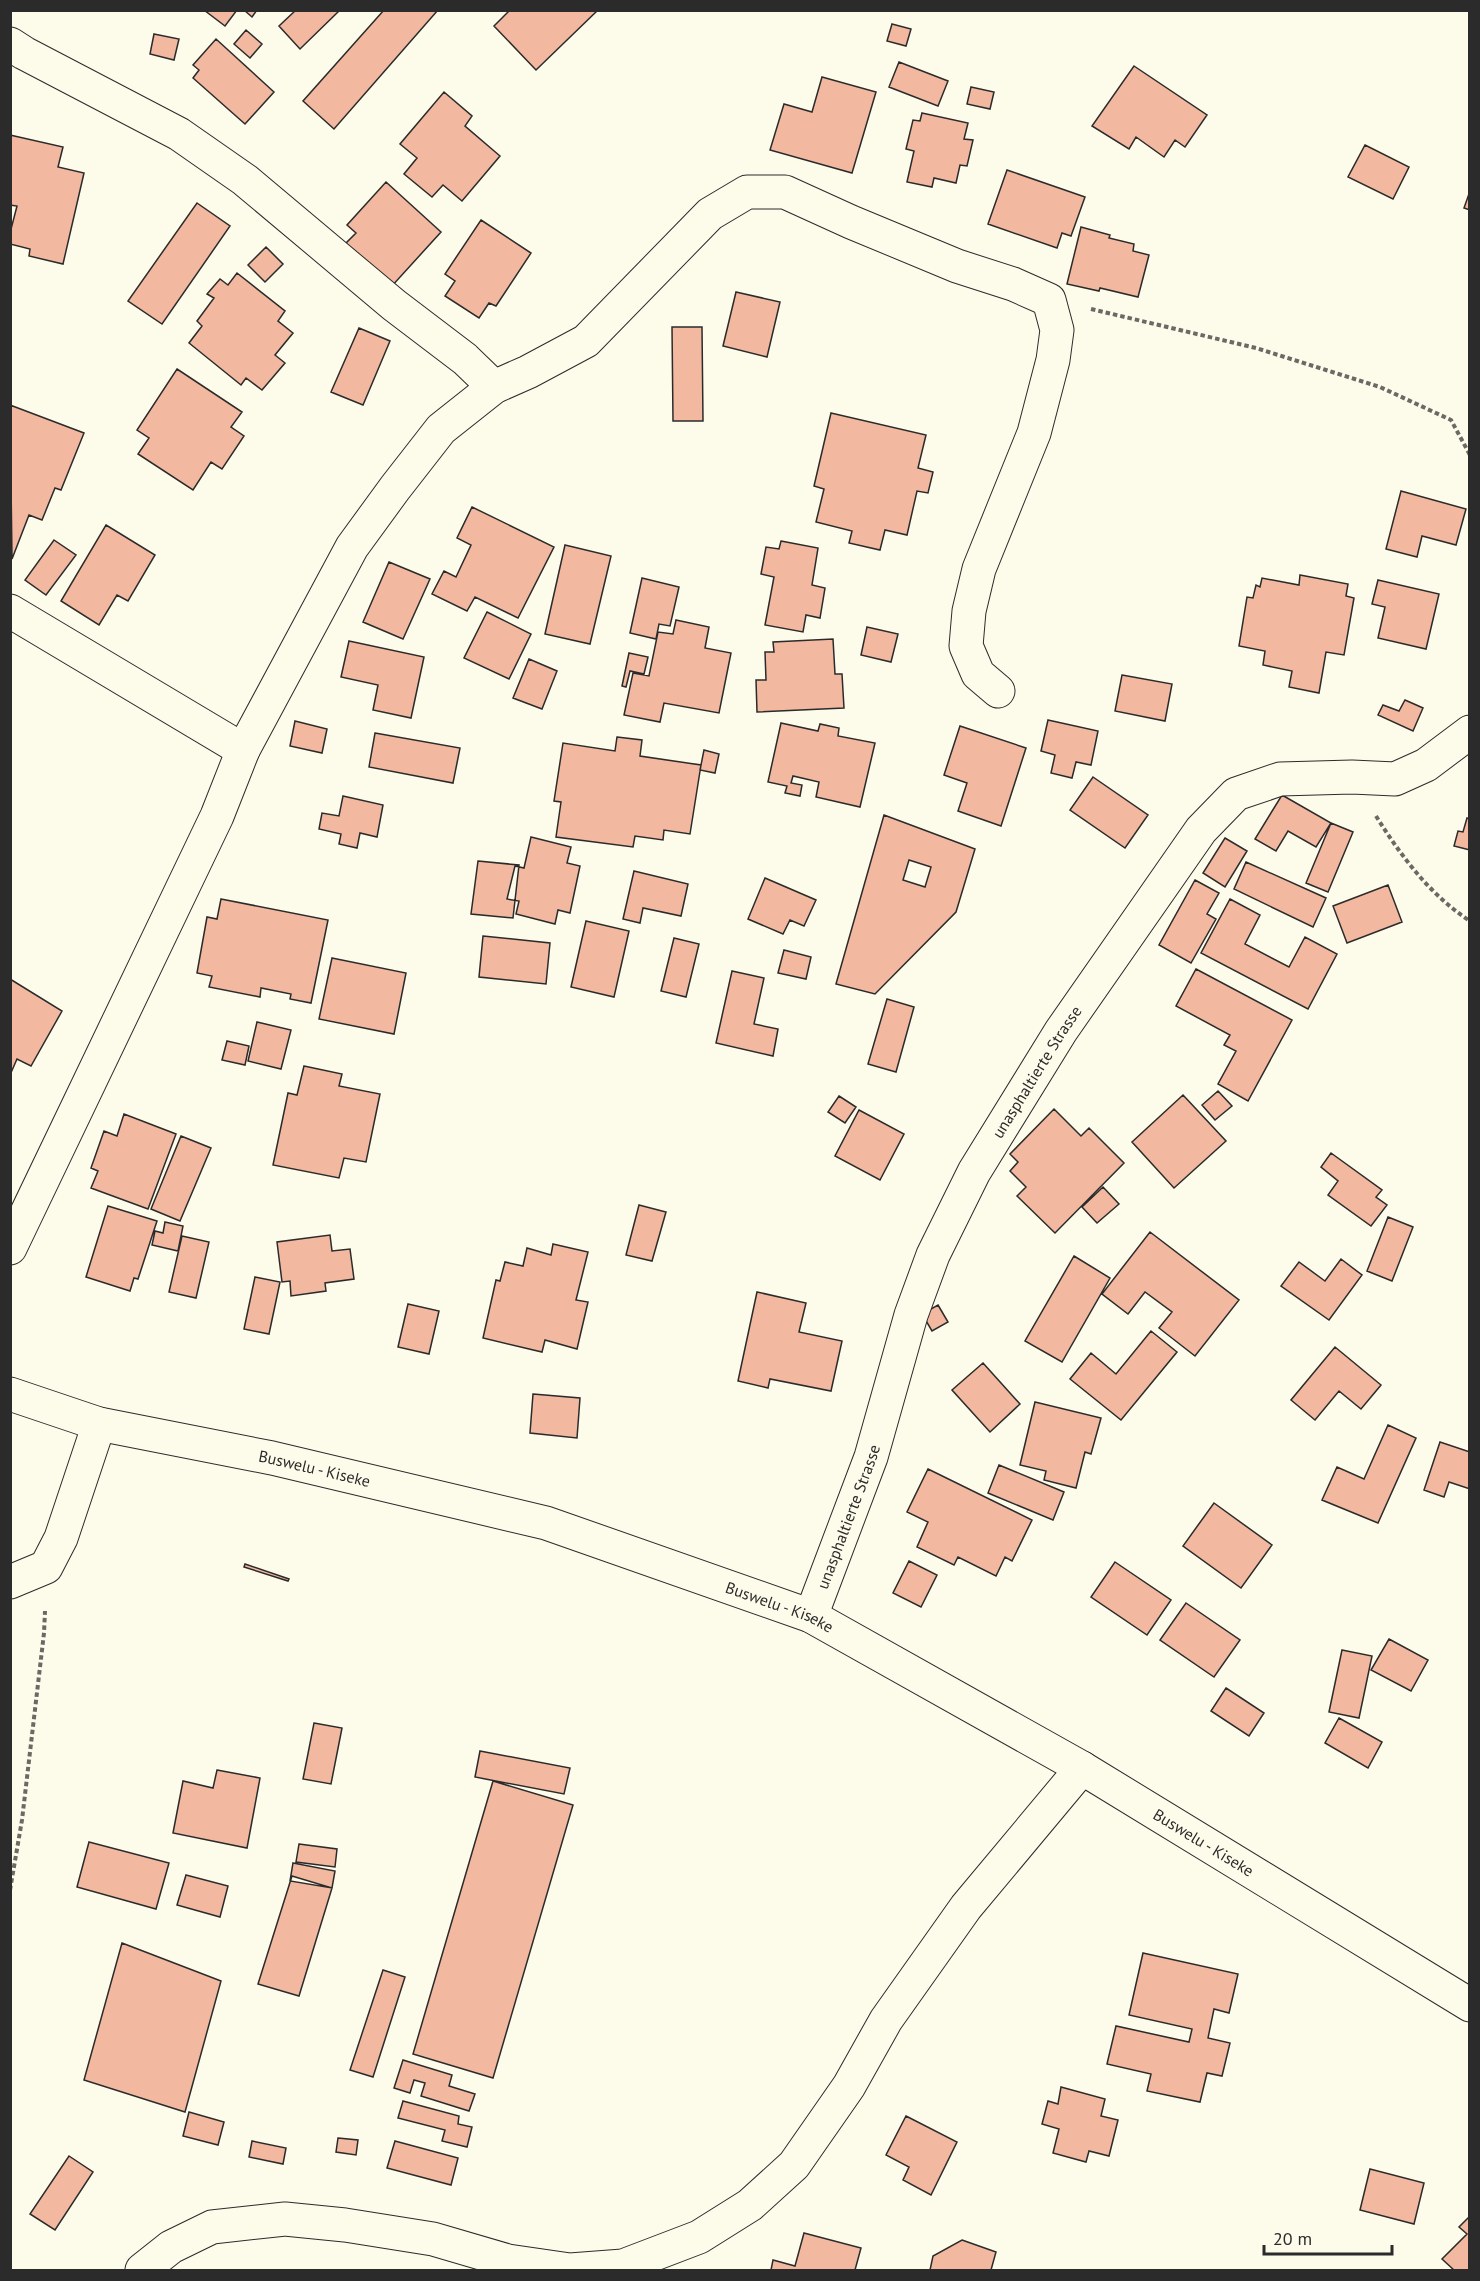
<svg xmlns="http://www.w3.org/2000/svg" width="1480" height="2281" viewBox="0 0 1480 2281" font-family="'PT Sans',sans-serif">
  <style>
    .building { fill: #f2b8a0; stroke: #2b2b2b; stroke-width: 1.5; fill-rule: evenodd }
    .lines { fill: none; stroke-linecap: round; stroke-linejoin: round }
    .minor-casing { stroke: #2b2b2b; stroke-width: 35 }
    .secondary-casing { stroke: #2b2b2b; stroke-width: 35 }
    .path { stroke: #6a6964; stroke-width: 4; stroke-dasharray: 4.5 3; stroke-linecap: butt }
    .minor { stroke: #fdfbea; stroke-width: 33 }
    .secondary { stroke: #fdfbea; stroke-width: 33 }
    .labels { text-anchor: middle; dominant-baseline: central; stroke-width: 4.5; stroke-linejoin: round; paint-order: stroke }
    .street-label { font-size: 16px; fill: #2b2b2b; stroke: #fdfbea }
  </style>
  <rect width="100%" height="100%" fill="#fdfbea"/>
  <path class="building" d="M204 10H237L225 26Z
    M244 10H257L252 17Z
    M296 10H340L300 49 279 26Z
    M384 10H438L334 129 303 101Z
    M510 10H598L536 70 494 26Z
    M892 24 911 29 906 46 887 41Z
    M246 30 262 44 250 58 234 44Z
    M154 34 179 39 174 60 150 54Z
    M216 39 274 92 245 124 193 78 199 70 193 65Z
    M899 62 948 81 938 106 889 87Z
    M1134 66 1207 115 1185 147 1175 140 1164 157 1136 137 1129 149 1092 126Z
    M822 77 876 92 852 173 770 150 784 104 812 112Z
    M971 87 994 92 990 109 967 104Z
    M444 92 472 116 465 126 500 156 462 201 443 185 432 197 404 174 417 158 400 144Z
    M922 113 968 123 964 139 973 140 967 166 960 165 956 183 934 178 932 187 907 182 914 151 906 149 913 120 920 121Z
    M10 135 63 147 58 167 84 173 63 264 29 256 30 249 10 244V233L17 206 10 205Z
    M1365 145 1409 167 1393 199 1348 177Z
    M1007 170 1085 197 1071 236 1062 233 1057 248 988 224Z
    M386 182 441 232 391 287 344 245 356 233 347 225Z
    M1470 191V210L1464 208Z
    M197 203 230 226 162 324 128 301Z
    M481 220 531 253 496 306 489 303 479 318 445 296 455 281 445 274Z
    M1081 227 1110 235 1109 238 1134 244 1133 251 1149 255 1138 297 1100 288 1099 291 1067 284Z
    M266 247 283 264 265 282 248 265Z
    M237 273 285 311 278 321 293 333 275 355 285 363 262 390 246 378 241 385 189 343 202 326 197 321 214 298 207 294 220 279 228 285Z
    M736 292 780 302 767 357 723 346Z
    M672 327H702L703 421H673Z
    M359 328 390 341 363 405 331 392Z
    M177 369 242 412 231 427 244 436 222 469 211 462 193 490 138 454 149 438 137 430Z
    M10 405 84 433 61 490 55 488 42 520 29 515 12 559Z
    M831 413 926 435 918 468 933 472 928 493 917 491 907 535 885 530 880 550 849 543 852 531 816 522 824 489 814 486Z
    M1401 491 1466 509 1456 545 1422 536 1417 557 1386 549Z
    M472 507 554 547 518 618 475 597 467 611 432 594 444 571 456 577 471 545 457 538Z
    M106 525 155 555 128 601 117 595 99 625 61 601Z
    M54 540 76 555 46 595 25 580Z
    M781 541 818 548 812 585 825 588 820 618 806 615 803 632 765 625 774 577 761 574 766 547 779 549Z
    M565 545 611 556 590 644 545 634Z
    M389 562 430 579 403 639 363 622Z
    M1300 575 1348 584 1346 596 1354 598 1344 655 1326 652 1319 693 1289 687 1292 671 1263 665 1265 651 1239 646 1247 597 1253 598 1256 585 1260 587 1262 578 1299 585Z
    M642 578 679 587 670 626 659 624 656 639 630 633Z
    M1378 580 1439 594 1426 649 1378 638 1385 607 1372 604Z
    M487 612 531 634 509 679 464 658Z
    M676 620 709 627 705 648 731 653 719 713 664 703 660 722 624 715 633 673 649 676 658 632 673 634Z
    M867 627 898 634 891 662 861 655Z
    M833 639 835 674H842L844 708 757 712 756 680H766L765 652H774L773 642Z
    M349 641 424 657 411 718 373 710 378 685 341 677Z
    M629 653 648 657 644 674 630 671 626 687 622 686Z
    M529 659 557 671 542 709 513 698Z
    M1122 675 1172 684 1165 721 1115 711Z
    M1405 700 1423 708 1413 731 1378 715 1383 705 1399 711Z
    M1048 720 1098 731 1091 765 1076 762 1072 778 1051 773 1055 755 1041 751Z
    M295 721 327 729 322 753 290 746Z
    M781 723 818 731 820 724 839 728 838 736 875 743 860 807 816 797 819 782 793 776 791 783 802 785 800 796 785 793 787 786 768 782Z
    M960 726 1026 748 1001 826 958 811 967 783 944 775Z
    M375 733 460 748 453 783 369 767Z
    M617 737 642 740 640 756 701 765 690 834 664 830 663 840 635 836 633 847 556 837 561 802 554 801 563 743 615 751Z
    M704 750 719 754 715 773 700 770Z
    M1093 777 1148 815 1125 848 1070 810Z
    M1282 795 1331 823 1316 847 1288 831 1276 851 1255 839Z
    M343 796 383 805 377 837 360 833 357 848 339 844 341 834 319 829 322 813 339 816Z
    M884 815 975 849 956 912 875 994 836 984ZM909 860 931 867 925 887 903 880Z
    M1467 818 1470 819V850L1454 846 1458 831 1463 832Z
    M1331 823 1353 832 1328 892 1306 883Z
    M531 837 571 847 567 863 580 866 570 913 558 910 555 924 516 914 519 901 507 899 515 866 524 868Z
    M1225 838 1247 851 1225 887 1203 873Z
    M478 861 519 865 513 918 471 914Z
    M1246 862 1326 898 1313 927 1234 889Z
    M634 871 688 884 681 916 643 908 640 923 623 919Z
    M765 878 816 900 804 926 790 920 783 934 748 919Z
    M1195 880 1219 893 1207 914 1216 919 1191 963 1159 945Z
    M1388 885 1402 922 1347 943 1333 906Z
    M221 899 328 920 311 1003 290 999 291 994 261 988 260 997 209 987 212 976 197 973 207 917 217 919Z
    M1230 899 1260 915 1245 944 1289 967 1305 937 1337 954 1308 1009 1201 953Z
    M586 921 629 931 614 997 571 987Z
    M483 936 550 943 546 984 479 977Z
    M674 938 699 944 686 997 661 991Z
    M784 950 811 957 806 979 778 973Z
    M332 958 406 973 394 1034 319 1019Z
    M1196 969 1292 1020 1248 1101 1218 1084 1236 1051 1224 1045 1230 1035 1176 1006Z
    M732 971 764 978 754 1024 778 1029 773 1056 716 1043Z
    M10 979 62 1011 31 1066 17 1059 10 1075Z
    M887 999 914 1007 896 1072 868 1064Z
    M257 1022 291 1030 281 1069 248 1061Z
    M227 1041 249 1046 245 1065 222 1060Z
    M304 1066 342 1074 339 1086 380 1094 366 1162 344 1158 339 1178 273 1165 288 1093 297 1095Z
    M1218 1091 1232 1106 1215 1120 1202 1105Z
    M1183 1095 1226 1141 1174 1188 1132 1142Z
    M839 1096 856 1107 845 1123 828 1112Z
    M1054 1109 1081 1136 1089 1128 1124 1163 1055 1233 1017 1196 1026 1187 1010 1171 1018 1162 1010 1154Z
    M859 1110 904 1134 880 1180 835 1156Z
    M124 1114 176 1134 148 1209 91 1188 98 1171 91 1168 104 1131 117 1136Z
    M181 1136 211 1148 180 1221 151 1209Z
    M1331 1153 1382 1190 1376 1197 1387 1205 1371 1226 1328 1195 1338 1181 1321 1167Z
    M1103 1187 1119 1204 1097 1223 1082 1207Z
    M639 1205 666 1212 652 1261 626 1255Z
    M108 1206 157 1221 138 1279 134 1278 130 1291 86 1277Z
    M1388 1217 1413 1227 1392 1281 1367 1271Z
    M165 1222 183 1226 178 1251 152 1245 155 1231 163 1233Z
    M1150 1232 1239 1300 1195 1356 1159 1328 1172 1312 1145 1292 1128 1314 1102 1294Z
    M330 1235 332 1251 350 1249 354 1279 325 1283 326 1291 291 1296 290 1281 282 1282 277 1242Z
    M182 1236 209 1242 196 1298 169 1292Z
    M553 1244 588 1252 576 1300 588 1302 577 1349 545 1340 542 1352 483 1338 496 1280 500 1281 505 1262 523 1266 527 1248 551 1255Z
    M1074 1256 1110 1278 1062 1362 1025 1341Z
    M1341 1259 1362 1275 1329 1320 1281 1286 1299 1262 1325 1281Z
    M255 1277 280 1282 269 1334 244 1329Z
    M757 1292 806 1303 799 1332 842 1341 831 1391 770 1379 768 1388 738 1381Z
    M408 1304 439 1311 429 1354 398 1347Z
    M938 1305 948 1322 932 1331 922 1314Z
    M1151 1331 1177 1352 1121 1420 1070 1379 1091 1353 1116 1374Z
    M1335 1347 1381 1385 1361 1409 1339 1391 1315 1420 1291 1400Z
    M983 1363 1020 1404 990 1432 952 1390Z
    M533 1394 580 1398 577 1438 530 1433Z
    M1035 1402 1101 1418 1091 1454 1085 1452 1076 1488 1044 1480 1046 1471 1020 1465Z
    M1388 1425 1416 1438 1378 1523 1322 1500 1337 1467 1364 1479Z
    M1440 1442 1470 1452V1489L1449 1482 1444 1497 1424 1490Z
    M999 1465 1064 1492 1053 1520 988 1493Z
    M928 1469 1032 1520 1012 1561 1005 1557 996 1576 958 1557 954 1565 917 1547 928 1522 907 1512Z
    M1214 1503 1272 1545 1241 1588 1183 1546Z
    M909 1561 937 1575 921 1607 893 1593Z
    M1115 1562 1171 1600 1147 1635 1091 1597Z
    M245 1564 289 1579 288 1581 244 1567Z
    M1186 1603 1240 1640 1214 1677 1160 1640Z
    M1389 1639 1428 1660 1411 1691 1371 1670Z
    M1342 1650 1372 1656 1359 1718 1329 1712Z
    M1226 1688 1264 1713 1249 1736 1211 1711Z
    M1339 1718 1382 1742 1368 1768 1325 1743Z
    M314 1723 342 1728 331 1784 303 1779Z
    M480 1751 570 1768 564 1794 475 1777Z
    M217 1770 260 1778 247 1848 173 1833 183 1781 213 1788Z
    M493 1781 573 1805 493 2078 413 2054Z
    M89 1842 169 1863 156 1909 77 1887Z
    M299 1844 337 1849 335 1867 296 1862Z
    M293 1863 335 1871 332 1888 290 1881Z
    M186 1875 228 1886 220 1917 177 1905Z
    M292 1876 332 1888 299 1996 258 1984Z
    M122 1943 221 1981 185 2112 84 2080Z
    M1143 1953 1238 1974 1229 2013 1214 2009 1208 2038 1230 2043 1222 2076 1207 2073 1200 2102 1147 2091 1151 2074 1107 2064 1116 2026 1189 2042 1192 2029 1129 2015Z
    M383 1970 405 1977 373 2077 350 2070Z
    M403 2060 452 2075 449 2086 475 2094 469 2111 421 2096 425 2083 414 2080 410 2093 394 2088Z
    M1061 2087 1105 2099 1101 2116 1118 2120 1109 2156 1089 2151 1086 2162 1053 2153 1059 2129 1042 2124 1048 2101 1058 2104Z
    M403 2101 459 2116 458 2124 472 2127 467 2147 442 2141 445 2130 398 2118Z
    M189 2112 224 2122 218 2145 183 2136Z
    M906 2116 957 2142 931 2195 903 2180 909 2167 886 2155Z
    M338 2138 358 2140 356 2155 336 2152Z
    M252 2141 286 2148 283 2164 249 2157Z
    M395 2141 458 2158 451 2185 387 2168Z
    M69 2156 93 2172 55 2230 30 2214Z
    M1370 2169 1424 2183 1414 2224 1360 2210Z
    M1470 2216V2270H1454L1442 2259 1467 2234 1459 2227Z
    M804 2233 861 2248 855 2270H771L773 2260 795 2266Z
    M962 2240 996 2252 991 2270H930L933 2256Z"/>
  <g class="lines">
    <g class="minor-casing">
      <g id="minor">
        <path d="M10 44 24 53 179 134 245 180 394 305 465 359 494 387"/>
        <path d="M10 611 243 750"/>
        <path d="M10 1248 217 816 243 750 352 547 395 488 441 429 494 387 528 372 586 341 710 214 747 192H785L851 222 957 266 1013 284 1049 300 1057 330 1053 360 1034 433 979 569 969 611 966 646 978 674 998 691"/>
        <path d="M10 1582 46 1567 61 1538 99 1424"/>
        <path id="s1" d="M811 1616 871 1457 911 1315 933 1255 974 1172 1061 1031 1201 830 1236 794 1280 779 1352 777 1395 779 1426 765 1470 732"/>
        <path d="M142 2270 171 2247 212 2227 285 2219 345 2225 433 2239 508 2261 570 2270 623 2266 699 2237 750 2205 794 2165 849 2086 886 2020 966 1907 1082 1768"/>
      </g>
    </g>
    <g class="secondary-casing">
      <g id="secondary">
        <path id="s2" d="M10 1394 99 1424 272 1458 546 1523 811 1616 1082 1768 1470 2005"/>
      </g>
    </g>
    <path class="path" d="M1091 309 1256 348 1380 387 1451 420 1470 455
      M1376 816C1401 856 1430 895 1470 921
      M10 1890 22 1820 44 1633 45 1611"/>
    <use href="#minor" class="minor"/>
    <use href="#secondary" class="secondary"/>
  </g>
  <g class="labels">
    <g class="street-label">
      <text stroke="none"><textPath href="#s1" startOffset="592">unasphaltierte Strasse</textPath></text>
      <text stroke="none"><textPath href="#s2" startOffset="314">Buswelu - Kiseke</textPath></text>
      <text stroke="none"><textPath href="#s1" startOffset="106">unasphaltierte Strasse</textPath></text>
      <text stroke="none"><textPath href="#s2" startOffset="800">Buswelu - Kiseke</textPath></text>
      <text stroke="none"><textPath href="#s2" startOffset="1286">Buswelu - Kiseke</textPath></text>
    </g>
  </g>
  <rect width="1480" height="2281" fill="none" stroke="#2b2b2b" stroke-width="24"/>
  <path d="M1264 2245v9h128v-9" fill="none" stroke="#2b2b2b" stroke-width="3"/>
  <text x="1273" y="2245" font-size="18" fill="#2b2b2b" stroke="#fdfbea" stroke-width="4.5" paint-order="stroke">20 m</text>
</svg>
